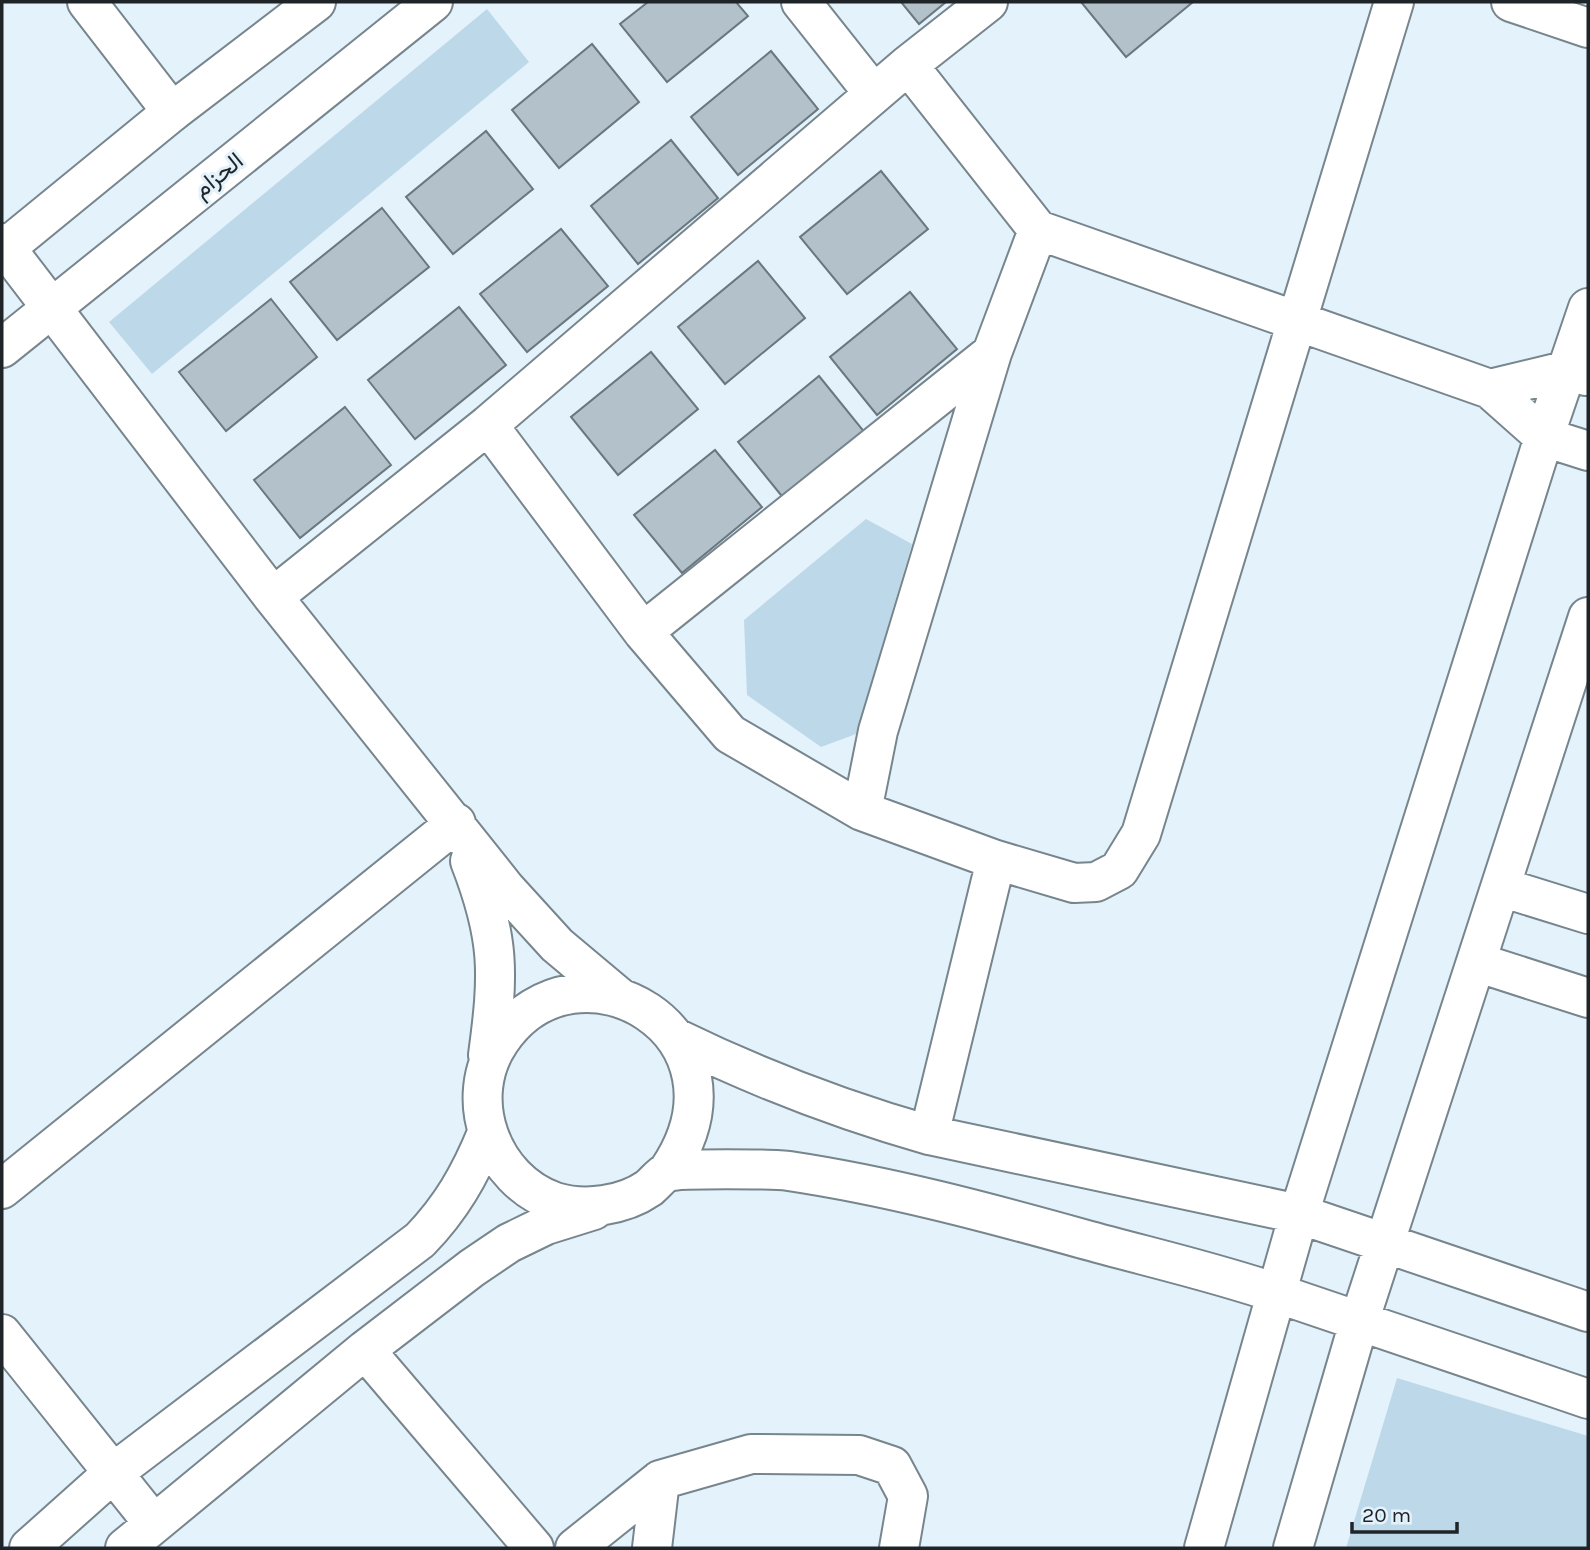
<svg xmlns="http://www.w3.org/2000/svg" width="1590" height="1550" viewBox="0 0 1590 1550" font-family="Karla,Vazirmatn,sans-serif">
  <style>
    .green { fill: #bdd9e9 }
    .building { fill: #b3c1ca; stroke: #6a777f; stroke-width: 2 }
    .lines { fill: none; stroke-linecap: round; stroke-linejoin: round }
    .minor-casing { stroke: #77858d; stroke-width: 42 }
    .secondary-casing { stroke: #77858d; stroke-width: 42 }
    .minor { stroke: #fff; stroke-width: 38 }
    .secondary { stroke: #fff; stroke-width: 38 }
    .labels { text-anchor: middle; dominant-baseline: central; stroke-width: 6; stroke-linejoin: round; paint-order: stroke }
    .street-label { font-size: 24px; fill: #1e2427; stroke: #e4f2fc }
  </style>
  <rect width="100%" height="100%" fill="#e4f2fc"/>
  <path class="green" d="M487 9 529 62 152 374 109 322Z
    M866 519 912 544 856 734 821 747 747 695 744 620Z
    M1397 1378 1588 1436 1587 1548H1346Z"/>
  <path class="building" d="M648 2H736L748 16 667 82 620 24Z
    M901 2H946L919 24Z
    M1081 2H1193L1126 57Z
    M592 44 639 102 559 168 512 110Z
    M771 51 818 109 738 175 691 117Z
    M486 131 533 189 453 254 406 197Z
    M671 140 718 198 638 264 591 206Z
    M881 171 928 229 847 294 800 237Z
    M382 208 429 267 337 340 290 282Z
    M561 229 608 286 527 352 480 294Z
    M758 261 805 318 725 384 678 327Z
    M910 292 957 349 877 415 830 357Z
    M271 299 317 357 226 431 179 372Z
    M459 307 506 365 415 439 368 380Z
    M651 352 698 409 618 475 571 417Z
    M819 376 866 434 785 500 738 442Z
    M345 407 391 465 300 538 254 480Z
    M715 450 762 507 682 573 634 515Z"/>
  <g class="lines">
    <g class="minor-casing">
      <path id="minor" d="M87 2 172 112
        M801 2 874 94
        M1511 2 1588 28
        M908 65 1038 230 1490 389 1544 437 1588 451
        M2 243 273 597 506 889 557 945 619 997
        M1490 389 1569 370 1586 376
        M488 425 643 632 730 734 862 811 996 860 1074 883 1096 882 1119 870 1141 834 1394 2
        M273 597 488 425 908 65 988 2
        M643 632 992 353
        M862 811 878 731 992 353 1038 230
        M470 861C500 938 499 974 488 1055
        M1501 887 1588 914
        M1476 962 1588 998
        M676 1038C758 1078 841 1110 929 1135L1299 1214 1588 1312
        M929 1135 996 860
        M668 1171C761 1034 577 927 500 1041 461 1098 491 1180 555 1202 585 1211 623 1206 649 1188 655 1183 661 1175 667 1172 675 1168 777 1169 789 1171 889 1186 986 1212 1083 1239 1148 1257 1215 1272 1279 1294 1382 1328 1485 1364 1588 1399
        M2 1189 456 823
        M2 1334 154 1524
        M365 1350 534 1548
        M29 1548 113 1473 420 1240C451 1208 470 1175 487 1133
        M125 1548 365 1350 472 1268 509 1243 546 1225 594 1210
        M575 1548 660 1480 751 1454 859 1455 892 1466 908 1496 899 1548
        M652 1548 660 1480
        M1204 1548 1299 1214 1544 437 1588 308
        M1293 1548 1359 1322 1588 617"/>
    </g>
    <g class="secondary-casing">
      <path id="secondary" d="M2 251 172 112 316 2
        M2 348 433 2"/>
    </g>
    <use href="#minor" class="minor"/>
    <use href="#secondary" class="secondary"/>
  </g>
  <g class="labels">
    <g class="street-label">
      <text transform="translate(218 175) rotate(-39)">الحزام</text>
    </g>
  </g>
  <rect width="1590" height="1550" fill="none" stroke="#1e2427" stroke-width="7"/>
  <path d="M1352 1522v10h105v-10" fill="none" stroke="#1e2427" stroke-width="3.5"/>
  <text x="1362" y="1522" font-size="21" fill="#1e2427" stroke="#e4f2fc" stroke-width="5" paint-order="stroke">20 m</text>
</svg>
